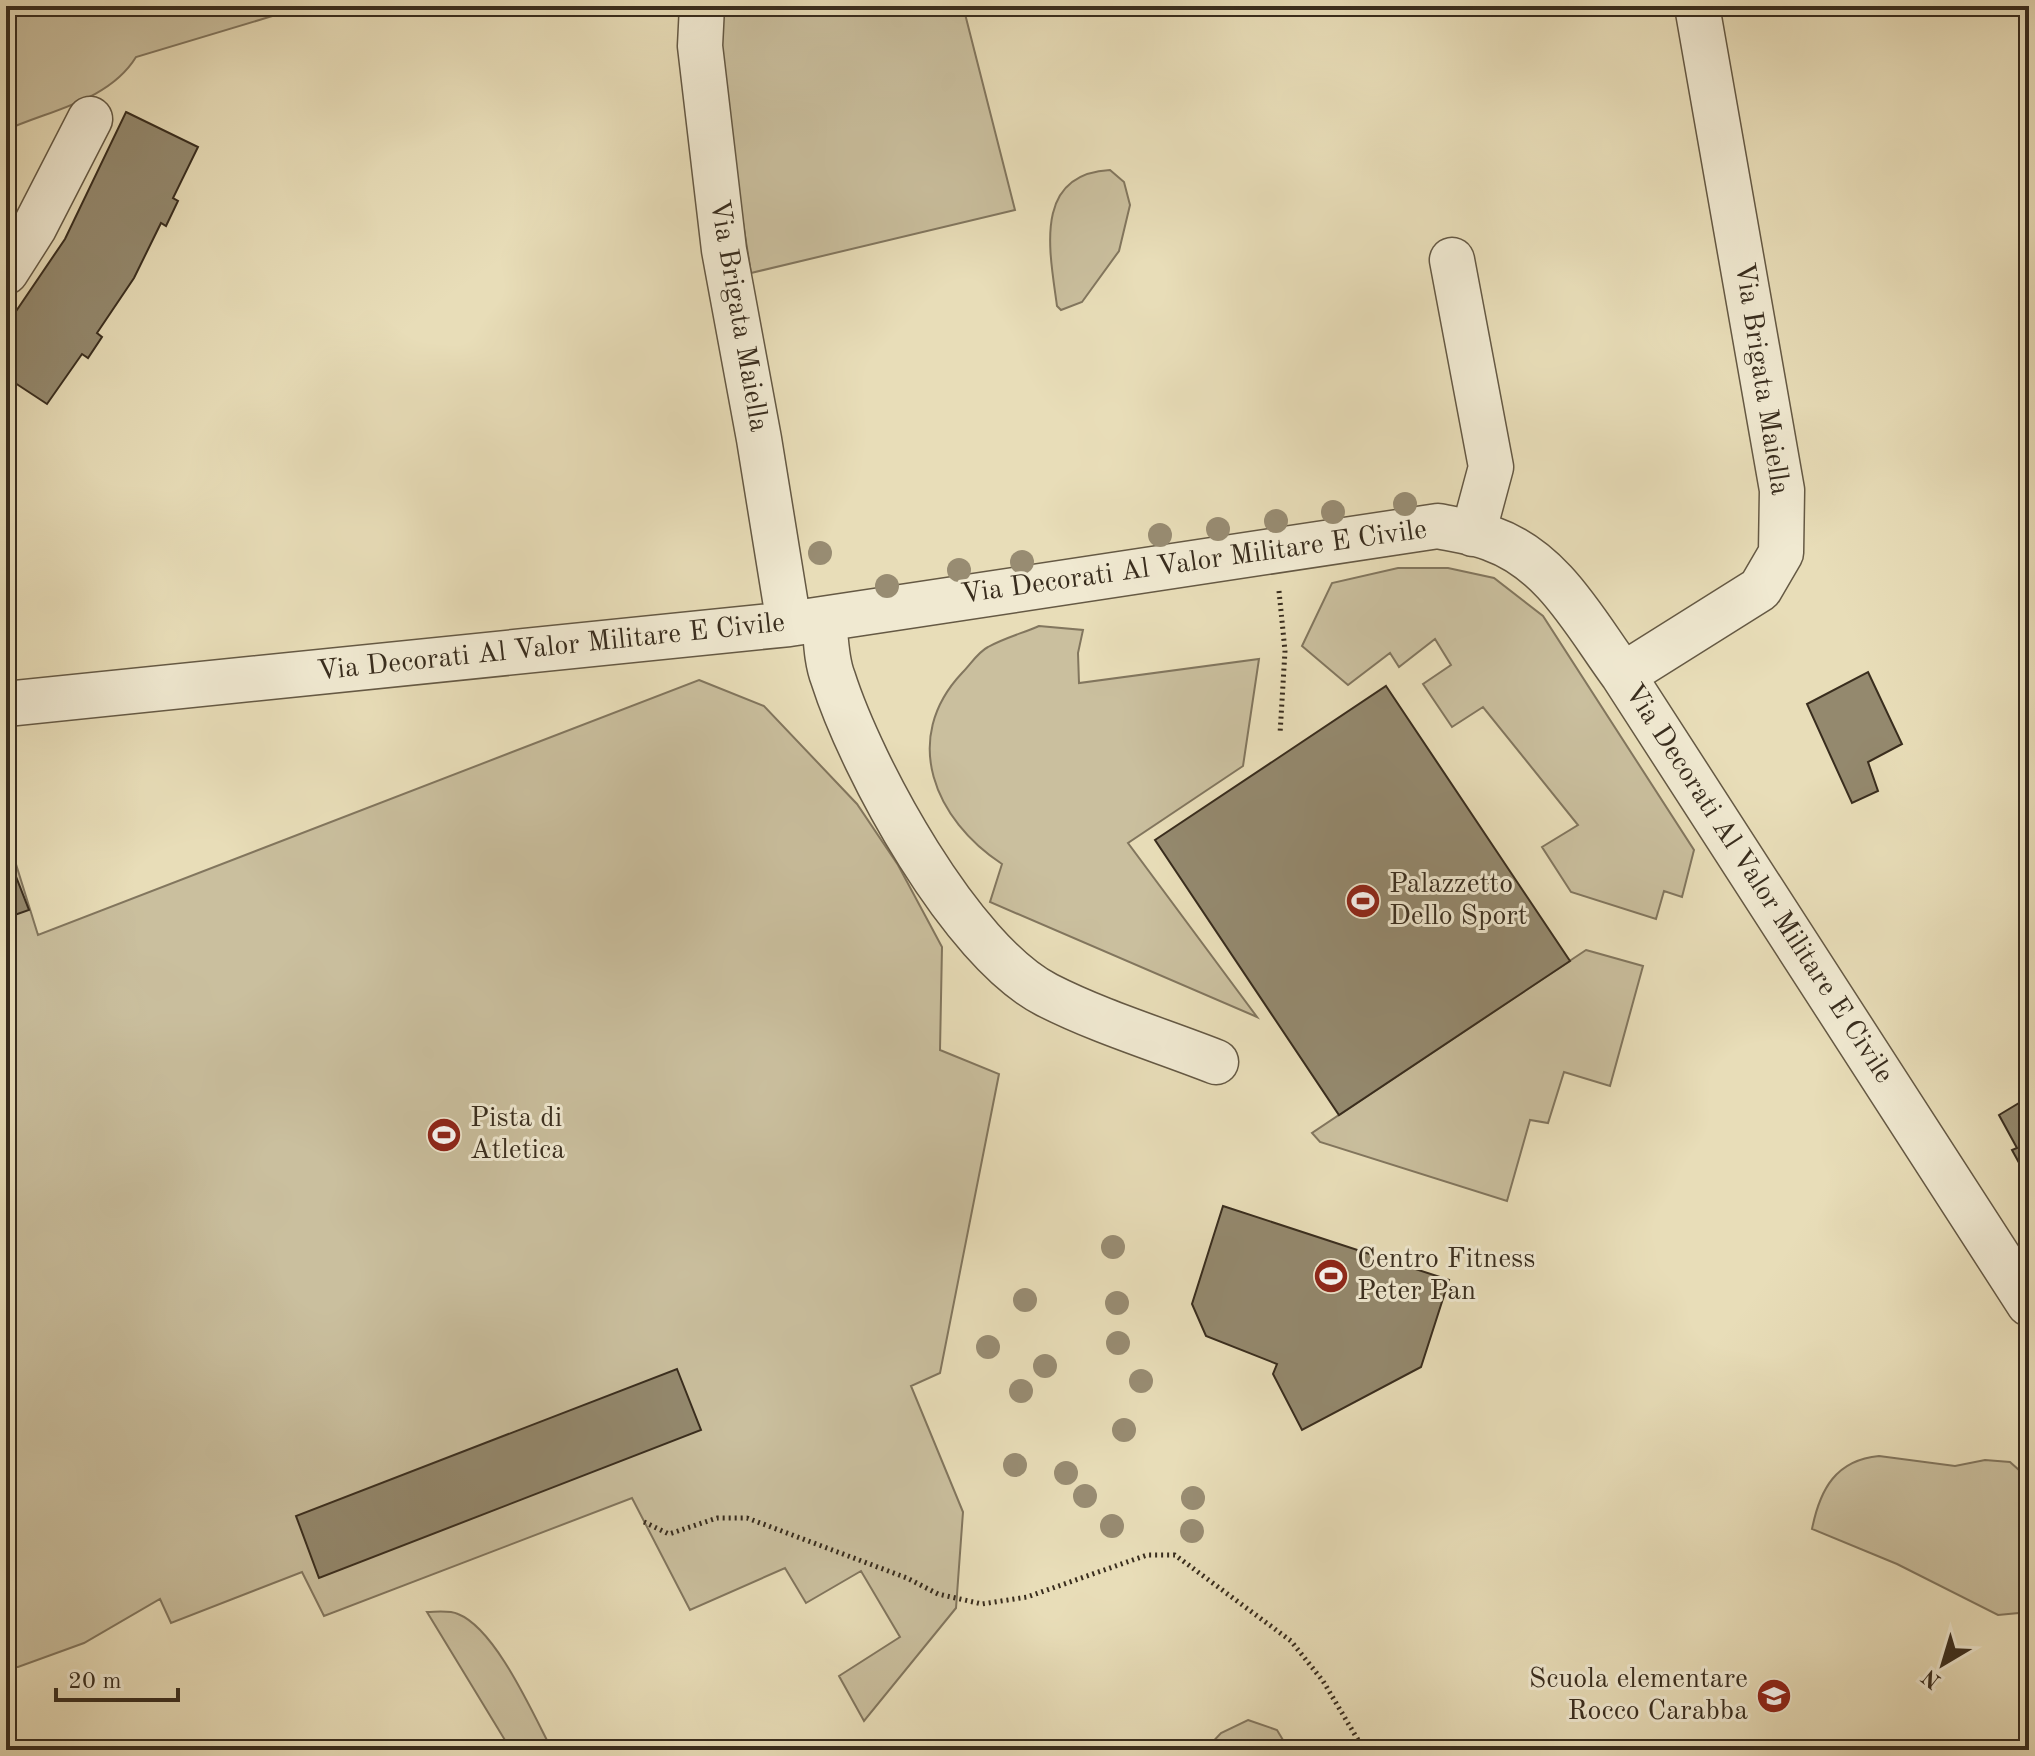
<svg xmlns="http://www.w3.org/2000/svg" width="2035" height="1756" viewBox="0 0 2035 1756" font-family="'Old Standard TT',serif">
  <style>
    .green { fill: #cabf9e; stroke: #82765e; stroke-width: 2 }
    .building { fill: #94896e; stroke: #392d1e; stroke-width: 2 }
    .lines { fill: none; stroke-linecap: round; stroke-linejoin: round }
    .minor-casing { stroke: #655944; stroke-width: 47 }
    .path { stroke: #392d1e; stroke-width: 5; stroke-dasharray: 2 4; stroke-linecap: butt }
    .minor { stroke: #f0e9d1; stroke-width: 44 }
    .tree { fill: #988c72 }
    .labels { text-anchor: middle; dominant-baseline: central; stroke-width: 6; stroke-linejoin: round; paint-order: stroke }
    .street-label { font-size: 28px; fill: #392d1e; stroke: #f0e9d1 }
    .poi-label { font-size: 28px; fill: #392d1e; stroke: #f0e9d1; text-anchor: start }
  </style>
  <rect width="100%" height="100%" fill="#e8ddb8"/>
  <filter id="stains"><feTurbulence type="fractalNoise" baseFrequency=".0025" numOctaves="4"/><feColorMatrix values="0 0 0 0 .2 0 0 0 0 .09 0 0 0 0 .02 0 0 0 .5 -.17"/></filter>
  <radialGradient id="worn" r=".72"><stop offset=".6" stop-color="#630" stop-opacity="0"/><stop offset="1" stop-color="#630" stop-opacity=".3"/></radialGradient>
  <path class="green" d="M6 6H283L276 15 136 57C109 101 50 110 6 130Z
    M736 6H963L1015 210 751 273 709 10Z
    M1110 170 1124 182 1130 205 1119 251 1082 302 1061 310 1057 306C1050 253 1032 174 1110 170Z
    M1398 568H1448L1494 578 1543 616 1694 850 1682 897 1664 891 1656 919 1571 892 1542 847 1578 825 1483 707 1452 727 1423 684 1451 665 1435 639 1399 667 1390 653 1348 685 1302 646 1332 583Z
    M1039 626 1083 630 1078 653 1079 683 1259 659 1243 766 1128 843 1257 1017 990 902 1002 864C935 820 900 739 962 673 970 665 978 652 988 647 1004 638 1023 633 1039 626Z
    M699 680 764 706 857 804 898 865 942 947 940 1050 999 1074 940 1373 911 1386 963 1512 956 1608 864 1721 839 1676 900 1637 861 1571 806 1603 785 1568 690 1610 632 1498 324 1616 302 1572 171 1623 160 1599 84 1643 18 1667H6V832L38 935Z
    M1586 950 1643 966 1610 1086 1564 1072 1548 1123 1530 1120 1507 1201 1320 1142 1312 1133Z
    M1879 1456 1955 1466 1985 1460 2010 1462 2029 1479V1612L1998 1615 1897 1564 1812 1529C1820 1489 1836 1460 1879 1456Z
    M427 1612C436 1612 449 1610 458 1614 496 1629 533 1714 552 1750H511Z
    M1248 1720 1277 1730 1289 1750H1205L1221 1733Z"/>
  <path class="building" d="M126 112 198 147 173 198 178 201 166 226 161 223 134 278 97 333 102 337 88 358 82 354 47 404 6 377V326L65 239Z
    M1868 672 1902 744 1868 762 1878 791 1852 803 1807 704Z
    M1386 686 1570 961 1339 1115 1155 840Z
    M6 851 29 910 6 918Z
    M2029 1097V1181L2012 1150 2017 1148 1999 1115Z
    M1223 1206 1449 1280 1421 1367 1302 1430 1273 1374 1277 1364 1206 1336 1192 1304Z
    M677 1369 701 1430 319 1578 296 1516Z"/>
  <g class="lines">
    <g class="minor-casing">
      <path id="minor" d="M702 6 700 46 724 250 759 439 789 624
        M1452 260 1491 467 1473 534
        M6 272 34 228 90 119
        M824 619C826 638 826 660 833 678 862 769 961 951 1047 995 1100 1022 1160 1040 1216 1062
        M1623 675 1760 589 1781 553 1782 490 1697 6
        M6 704 789 624 1438 526C1456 530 1475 532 1492 539 1554 561 1586 625 1623 675L2029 1304"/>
    </g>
    <path class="path" d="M1279 591 1285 651 1280 734
      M644 1522 669 1534 717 1518H747L907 1578 938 1594 982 1604 1027 1597 1147 1555H1175L1291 1641 1323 1681 1364 1750"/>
    <use href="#minor" class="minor"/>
  </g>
  <g class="tree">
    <circle cx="1405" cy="504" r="12"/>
    <circle cx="1333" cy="512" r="12"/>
    <circle cx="1276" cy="521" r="12"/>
    <circle cx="1218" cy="529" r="12"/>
    <circle cx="1160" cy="535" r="12"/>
    <circle cx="820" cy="553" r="12"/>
    <circle cx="1022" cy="562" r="12"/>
    <circle cx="959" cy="570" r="12"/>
    <circle cx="887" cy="586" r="12"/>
    <circle cx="1113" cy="1247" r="12"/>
    <circle cx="1025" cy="1300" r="12"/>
    <circle cx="1117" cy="1303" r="12"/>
    <circle cx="1118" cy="1343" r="12"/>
    <circle cx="988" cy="1347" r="12"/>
    <circle cx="1045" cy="1366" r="12"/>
    <circle cx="1141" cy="1381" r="12"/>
    <circle cx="1021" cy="1391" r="12"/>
    <circle cx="1124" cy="1430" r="12"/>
    <circle cx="1015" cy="1465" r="12"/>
    <circle cx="1066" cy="1473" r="12"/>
    <circle cx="1085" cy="1496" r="12"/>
    <circle cx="1193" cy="1498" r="12"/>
    <circle cx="1112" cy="1526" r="12"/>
    <circle cx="1192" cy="1531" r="12"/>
  </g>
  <defs>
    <g id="stadium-disc" transform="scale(1.8)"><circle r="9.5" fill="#8f2418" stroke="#f0e9d1"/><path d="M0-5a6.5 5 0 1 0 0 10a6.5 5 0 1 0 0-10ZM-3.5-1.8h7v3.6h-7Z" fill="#fff"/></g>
    <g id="school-disc" transform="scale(1.8)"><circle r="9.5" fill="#8f2418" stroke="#f0e9d1"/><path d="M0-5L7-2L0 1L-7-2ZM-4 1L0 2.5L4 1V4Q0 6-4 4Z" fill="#fff"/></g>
  </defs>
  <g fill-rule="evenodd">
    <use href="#stadium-disc" x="1363" y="901"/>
    <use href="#stadium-disc" x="444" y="1135"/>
    <use href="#stadium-disc" x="1331" y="1276"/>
    <use href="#school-disc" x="1774" y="1696"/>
  </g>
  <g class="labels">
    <g class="street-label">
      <text transform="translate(738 316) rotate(80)">Via Brigata Maiella</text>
      <text transform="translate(1761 379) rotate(81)">Via Brigata Maiella</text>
      <text transform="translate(1194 563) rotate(-8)">Via Decorati Al Valor Militare E Civile</text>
      <text transform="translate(551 648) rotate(-6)">Via Decorati Al Valor Militare E Civile</text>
      <text transform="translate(1758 884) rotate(57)">Via Decorati Al Valor Militare E Civile</text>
    </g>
    <g class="poi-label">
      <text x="1389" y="885">Palazzetto<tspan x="1389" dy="32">Dello Sport</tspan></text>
      <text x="470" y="1119">Pista di<tspan x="470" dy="32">Atletica</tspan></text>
      <text x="1357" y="1260">Centro Fitness<tspan x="1357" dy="32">Peter Pan</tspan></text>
      <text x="1748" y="1680" text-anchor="end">Scuola elementare<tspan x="1748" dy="32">Rocco Carabba</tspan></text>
    </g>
  </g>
  <rect width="2035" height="1756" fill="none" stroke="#e8ddb8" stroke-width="32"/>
  <rect x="8" y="8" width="2019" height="1740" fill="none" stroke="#392d1e" stroke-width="4"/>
  <rect x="16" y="16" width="2003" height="1724" fill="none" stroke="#392d1e" stroke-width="2"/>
  <g transform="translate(1943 1664) rotate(218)" stroke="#f0e9d1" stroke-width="6" paint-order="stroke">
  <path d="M0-6L14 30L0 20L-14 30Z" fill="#392d1e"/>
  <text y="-12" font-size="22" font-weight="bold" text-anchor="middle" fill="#392d1e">N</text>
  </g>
  <path d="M56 1688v12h122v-12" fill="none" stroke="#392d1e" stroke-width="4"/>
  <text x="68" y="1688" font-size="24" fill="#392d1e" stroke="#f0e9d1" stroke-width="6" paint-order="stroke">20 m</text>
  <rect width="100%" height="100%" filter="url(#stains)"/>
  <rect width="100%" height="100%" fill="url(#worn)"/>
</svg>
